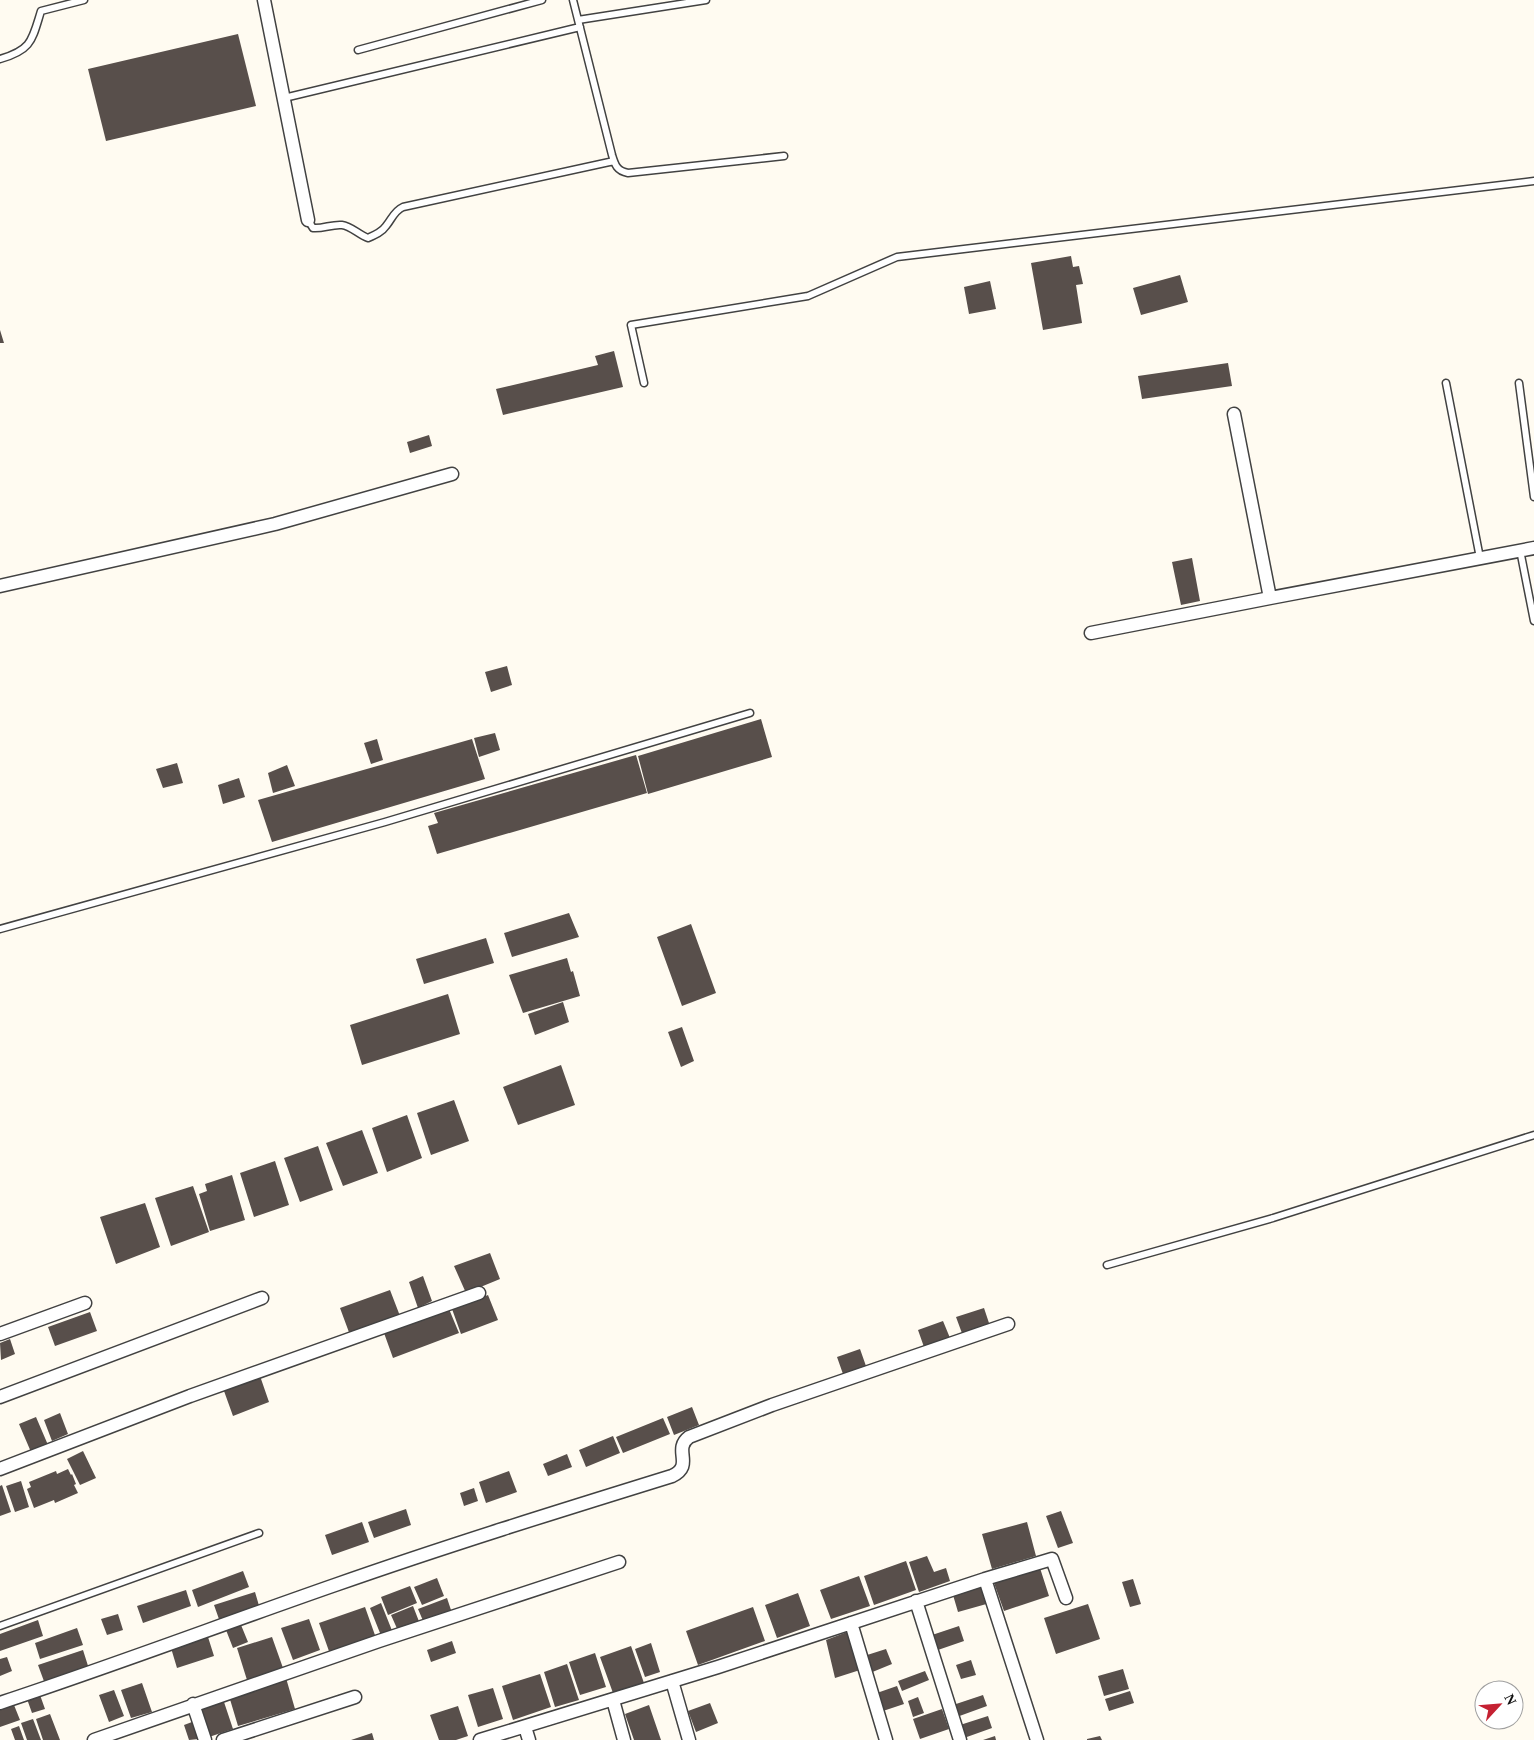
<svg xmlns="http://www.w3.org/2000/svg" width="1534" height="1740" viewBox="0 0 1534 1740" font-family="'Times New Roman',serif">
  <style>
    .building { fill: #584f4b }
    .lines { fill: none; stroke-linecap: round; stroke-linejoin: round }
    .service-casing { stroke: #424242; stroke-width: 9 }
    .minor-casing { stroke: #424242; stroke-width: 15 }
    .service { stroke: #fff; stroke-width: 6 }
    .minor { stroke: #fff; stroke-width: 12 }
  </style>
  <rect width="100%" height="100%" fill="#fffbf1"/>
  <path class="building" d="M238 34 256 106 106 141 88 69Z
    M1071 256 1073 267 1079 266 1083 284 1076 285 1082 323 1043 330 1031 263Z
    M1180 275 1188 302 1141 315 1133 288Z
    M990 281 996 309 969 314 964 287Z
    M0 330 4 343H0Z
    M614 351 623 387 503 415 496 389 598 365 595 356Z
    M1228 363 1232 386 1142 399 1138 376Z
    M429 435 432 446 410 453 407 442Z
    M1192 558 1200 601 1181 605 1172 562Z
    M507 666 512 685 491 692 485 672Z
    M761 719 772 757 648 794 638 756Z
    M495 733 500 750 479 757 474 738Z
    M377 739 383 760 371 764 364 743Z
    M472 739 485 779 272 842 258 800Z
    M636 755 647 793 437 854 428 826 438 823 434 813Z
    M177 763 183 783 163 788 156 769Z
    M287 765 295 786 273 793 268 773Z
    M239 778 245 797 223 804 218 785Z
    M569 913 579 937 512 957 504 933Z
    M691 924 716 993 682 1006 657 937Z
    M486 938 494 963 424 984 416 959Z
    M567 958 571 972 573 971 580 996 523 1013 509 975Z
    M448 994 460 1034 362 1065 350 1025Z
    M563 1002 569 1022 535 1035 528 1014Z
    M682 1027 694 1061 681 1067 668 1032Z
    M561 1065 575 1105 518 1125 503 1087Z
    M454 1100 469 1141 431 1155 417 1113Z
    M407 1115 422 1158 387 1172 372 1128Z
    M362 1130 378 1173 343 1186 326 1143Z
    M318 1146 333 1190 300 1202 284 1158Z
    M275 1161 289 1205 254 1217 240 1173Z
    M232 1175 245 1220 210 1231 199 1194 207 1191 205 1184Z
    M193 1186 209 1232 171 1246 155 1198Z
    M145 1203 160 1247 116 1264 100 1217Z
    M490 1253 500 1279 466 1293 454 1266Z
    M423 1276 432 1301 418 1308 409 1282Z
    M390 1290 400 1316 350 1335 340 1308Z
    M488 1295 498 1320 461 1334 452 1309Z
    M984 1308 990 1326 963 1336 956 1317Z
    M449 1309 459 1333 393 1358 384 1333Z
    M90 1312 97 1331 55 1346 48 1327Z
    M943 1321 950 1338 924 1347 918 1330Z
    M10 1339 15 1354 1 1360 0 1343Z
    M860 1349 866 1366 843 1374 837 1357Z
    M260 1376 269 1402 233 1416 224 1391Z
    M692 1407 699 1425 674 1435 667 1417Z
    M60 1413 68 1434 52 1441 44 1420Z
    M36 1417 48 1445 31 1452 19 1424Z
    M663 1418 670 1434 623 1453 616 1437Z
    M613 1436 620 1453 586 1467 579 1450Z
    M83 1451 96 1478 80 1485 67 1459Z
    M567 1454 572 1467 548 1476 543 1464Z
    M68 1469 71 1475 72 1474 76 1484 74 1485 78 1493 55 1503 54 1500 34 1508 27 1489 31 1487 29 1482 56 1471 57 1474Z
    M509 1471 517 1492 486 1503 479 1482Z
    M21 1481 29 1507 15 1512 6 1486Z
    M2 1485 11 1512 0 1516V1486Z
    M474 1488 478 1501 464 1506 460 1493Z
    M406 1509 411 1525 374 1538 368 1522Z
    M1061 1511 1073 1543 1058 1548 1046 1516Z
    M362 1522 369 1542 332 1555 325 1535Z
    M1027 1522 1036 1556 992 1569 982 1534Z
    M927 1556 934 1572 946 1568 950 1581 919 1592 909 1562Z
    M906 1561 916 1590 874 1605 864 1576Z
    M1040 1568 1049 1596 1004 1611 994 1583Z
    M243 1571 249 1587 198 1607 192 1590Z
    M859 1576 870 1606 831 1619 820 1590Z
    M437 1578 444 1596 422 1605 414 1587Z
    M1133 1579 1141 1604 1130 1607 1122 1582Z
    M985 1585 990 1603 958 1612 953 1595Z
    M410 1586 417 1603 388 1615 381 1597Z
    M186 1590 191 1606 143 1623 137 1606Z
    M255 1592 260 1609 220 1622 214 1605Z
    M798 1593 810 1626 777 1638 765 1605Z
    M447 1598 452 1613 424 1623 418 1609Z
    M381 1603 393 1633 382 1638 370 1608Z
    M1088 1604 1100 1639 1056 1654 1044 1618Z
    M413 1606 420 1624 399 1633 391 1615Z
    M365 1607 376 1638 330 1654 319 1623Z
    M753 1607 765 1641 698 1665 686 1631Z
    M118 1614 123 1630 107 1635 101 1619Z
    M309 1619 320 1650 293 1660 281 1628Z
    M38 1620 43 1636 0 1651V1634Z
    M241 1625 248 1642 233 1648 226 1630Z
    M959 1626 964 1641 935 1651 929 1636Z
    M77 1628 83 1645 40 1659 35 1643Z
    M847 1632 860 1670 835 1678 826 1640Z
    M208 1637 214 1656 177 1668 171 1648Z
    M272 1637 283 1668 247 1680 237 1648Z
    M452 1641 456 1653 431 1662 427 1650Z
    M651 1643 660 1672 645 1677 635 1649Z
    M631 1646 644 1683 613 1693 600 1657Z
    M886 1649 892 1664 870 1673 864 1656Z
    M83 1650 89 1669 45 1684 38 1665Z
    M595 1653 606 1687 580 1695 569 1662Z
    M7 1657 12 1671 0 1676V1659Z
    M971 1660 976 1675 961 1679 956 1665Z
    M567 1664 579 1700 555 1707 544 1672Z
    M1123 1669 1129 1689 1104 1696 1098 1676Z
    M925 1671 929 1680 902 1691 898 1681Z
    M540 1674 551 1707 513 1720 502 1686Z
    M286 1678 295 1709 238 1726 229 1696Z
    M142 1683 152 1712 131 1718 121 1690Z
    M897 1686 904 1704 880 1712 874 1694Z
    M493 1688 503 1719 478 1727 468 1695Z
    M114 1690 124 1716 109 1722 99 1695Z
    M1130 1691 1134 1703 1109 1711 1105 1699Z
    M40 1695 45 1709 32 1713 27 1699Z
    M983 1695 987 1706 954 1718 950 1706Z
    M918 1697 924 1713 913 1717 908 1701Z
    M224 1702 233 1729 209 1737 201 1709Z
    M710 1703 718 1723 696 1732 688 1711Z
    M14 1705 20 1720 0 1727V1710Z
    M649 1705 661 1740H634L625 1714Z
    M458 1706 468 1736 456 1740H439L430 1715Z
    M942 1709 949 1729 920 1739 913 1719Z
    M50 1714 60 1740H43L36 1719Z
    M988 1716 992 1728 964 1738 960 1725Z
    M33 1719 41 1740H27L21 1723Z
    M192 1722 199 1739 189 1740 184 1725Z
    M19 1726 24 1740H15L11 1729Z
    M372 1733 374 1740H351Z
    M995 1736 996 1740H983Z
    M1100 1736 1102 1740H1087V1739Z"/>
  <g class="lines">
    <g class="service-casing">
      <path id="service" d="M573 0 612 155C615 165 617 171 628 173L784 156
        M578 20 706 0
        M358 50 542 0
        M0 59C32 50 32 40 41 11L84 0
        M284 98 580 27
        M308 220 313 228C323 229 332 224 342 225 351 226 359 235 368 238 375 235 382 232 386 226 392 219 394 211 403 207L614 161
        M644 383 631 325 808 296 897 257 1534 181
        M1446 383 1480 558
        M1519 383 1534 497
        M1520 550 1534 621
        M0 929 385 822 750 713
        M1107 1265 1273 1218 1534 1135
        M0 1626 259 1533"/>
    </g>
    <g class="minor-casing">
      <path id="minor" d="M264 0 308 220
        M1234 414 1270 598 1534 548
        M0 586 275 524 452 474
        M1091 633 1270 598
        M0 1334 85 1303
        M0 1397 262 1298
        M0 1469 190 1396 479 1293
        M985 1579 1037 1740
        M916 1601 960 1740
        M851 1623 886 1740
        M672 1681 689 1740
        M613 1700 624 1740
        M0 1703C112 1666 223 1624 335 1585 446 1546 559 1511 672 1476 695 1465 672 1450 689 1437L772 1405 1008 1324
        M193 1704 205 1740
        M525 1727 529 1740
        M94 1740 379 1641 619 1562
        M223 1740 355 1697
        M480 1740 718 1667 985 1579 1052 1559 1066 1598"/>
    </g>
    <use href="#service" class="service"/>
    <use href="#minor" class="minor"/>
  </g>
  <g transform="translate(1499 1705) rotate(64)"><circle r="24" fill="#ffffff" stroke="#9f9f9f"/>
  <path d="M0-4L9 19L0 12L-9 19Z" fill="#c52132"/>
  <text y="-8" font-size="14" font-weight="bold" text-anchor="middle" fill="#0f0f0f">N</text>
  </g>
</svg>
